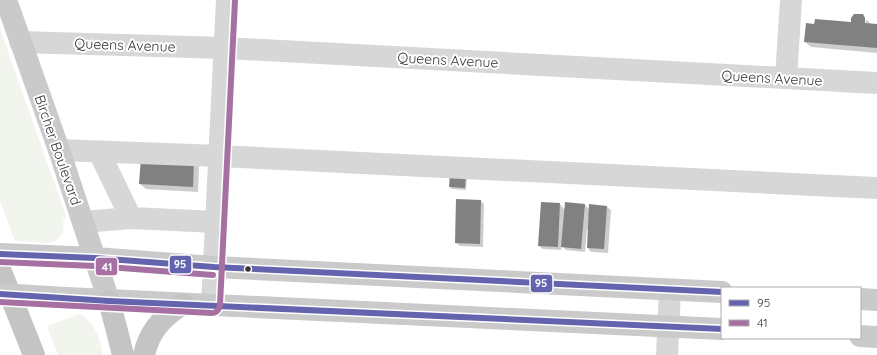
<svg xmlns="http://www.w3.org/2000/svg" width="877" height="355" viewBox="0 0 877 355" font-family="Quicksand,sans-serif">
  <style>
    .green { fill: #f1f5ed }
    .shadow { fill: #0003; fill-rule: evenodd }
    .building { fill: #818181 }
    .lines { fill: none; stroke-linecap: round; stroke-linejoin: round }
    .minor { stroke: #d7d7d7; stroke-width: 22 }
    .major { stroke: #cacaca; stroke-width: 22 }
    .highway { stroke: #c4c4c4; stroke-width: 22 }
    .major-bridge { stroke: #cacaca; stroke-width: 22 }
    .bus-1-casing { stroke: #fff; stroke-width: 9 }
    .bus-2-casing { stroke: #fff; stroke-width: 9 }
    .bus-1 { stroke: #6364ad; stroke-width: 6 }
    .bus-2 { stroke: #a670a3; stroke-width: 6 }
    .bus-dot { fill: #333; stroke: #fff; stroke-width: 1.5 }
    .labels { text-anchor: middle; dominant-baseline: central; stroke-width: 4; stroke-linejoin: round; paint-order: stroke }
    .street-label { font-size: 14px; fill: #333; stroke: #fff }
    .line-badge { stroke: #fff; stroke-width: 1.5 }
    .badge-label { font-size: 11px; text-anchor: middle; font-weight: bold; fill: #fff }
  </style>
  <rect width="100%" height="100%" fill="#fff"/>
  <path class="green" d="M0 29 66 216 63 221C65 230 61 240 52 242 45 244 24 241 15 241L0 201Z
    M80 314C96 323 99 338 103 355H58L47 326Z"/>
  <path class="shadow" d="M862 15 871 24 877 25V53L811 47 805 42 815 25 852 23ZM864 19H866L865 28Z
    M194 161 199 166 198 192 146 189 140 184Z
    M467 176 466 190 452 189 450 187Z
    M481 201 484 204 483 247 460 246 456 243Z
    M542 203 560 204 565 210 585 205 590 210 607 207 611 210 608 253 591 252 588 248 589 229H587L585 252 566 250 562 246 561 250 543 249 539 246Z"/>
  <path class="building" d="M854 14H863L865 18V23L877 24V48L804 42 806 23 814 24 815 19 851 22V18Z
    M141 157 194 160 193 187 139 184Z
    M450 172 466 173 465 188 449 187Z
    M456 199 481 200 480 244 455 243Z
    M541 202 560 203 558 247 538 246Z
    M565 202 585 204 581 249 561 247Z
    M589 204 607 206 604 249 587 248Z"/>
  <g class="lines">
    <path class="minor" d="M20 42 225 48 877 83
      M786 78 791 0
      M59 150 219 156 877 188
      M99 152 131 218
      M83 222 131 218 216 222
      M212 305 227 0
      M667 355 670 290"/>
    <path class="major" d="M6 0 59 150 109 301
      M0 254 95 258 214 267 722 292
      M66 298 722 329
      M860 299 877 300
      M860 336 877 337"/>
    <path class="highway" d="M0 269 34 355
      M109 301 116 327 123 355
      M144 355C149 331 163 316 183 304"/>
    <path class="major-bridge" d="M0 294 66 298"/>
    <g class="bus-1-casing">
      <path id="bus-1" d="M0 254 95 258 214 267 722 292
        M0 294 109 301 722 329"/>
    </g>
    <g class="bus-2-casing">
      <path id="bus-2" d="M0 262 95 266 213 275
        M0 302 212 313C216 313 219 310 220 305L235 0"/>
    </g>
    <use href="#bus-1" class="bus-1"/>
    <use href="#bus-2" class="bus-2"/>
  </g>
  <circle class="bus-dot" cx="248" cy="269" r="3.5"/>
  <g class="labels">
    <g class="street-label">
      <text transform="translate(125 45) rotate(2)">Queens Avenue</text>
      <text transform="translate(448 60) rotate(3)">Queens Avenue</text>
      <text transform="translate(772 78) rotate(3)">Queens Avenue</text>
      <text transform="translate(58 150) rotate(71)">Bircher Boulevard</text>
    </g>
  </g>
  <g class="line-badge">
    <rect x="169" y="255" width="23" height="19" rx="4" fill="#6364ad"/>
    <rect x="95" y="257" width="23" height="19" rx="4" fill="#a670a3"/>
    <rect x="530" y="274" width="23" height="19" rx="4" fill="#6364ad"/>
  </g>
  <g class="badge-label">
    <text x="180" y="268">95</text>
    <text x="107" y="271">41</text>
    <text x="541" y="287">95</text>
  </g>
  <rect x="721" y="287" width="140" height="52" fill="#ffffff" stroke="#adadad"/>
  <rect x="729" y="300" width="20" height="6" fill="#6364ad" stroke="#adadad"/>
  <text x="757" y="307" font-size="12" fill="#333333">95</text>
  <rect x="729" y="320" width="20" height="6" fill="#a670a3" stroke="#adadad"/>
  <text x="757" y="327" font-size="12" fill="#333333">41</text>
</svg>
